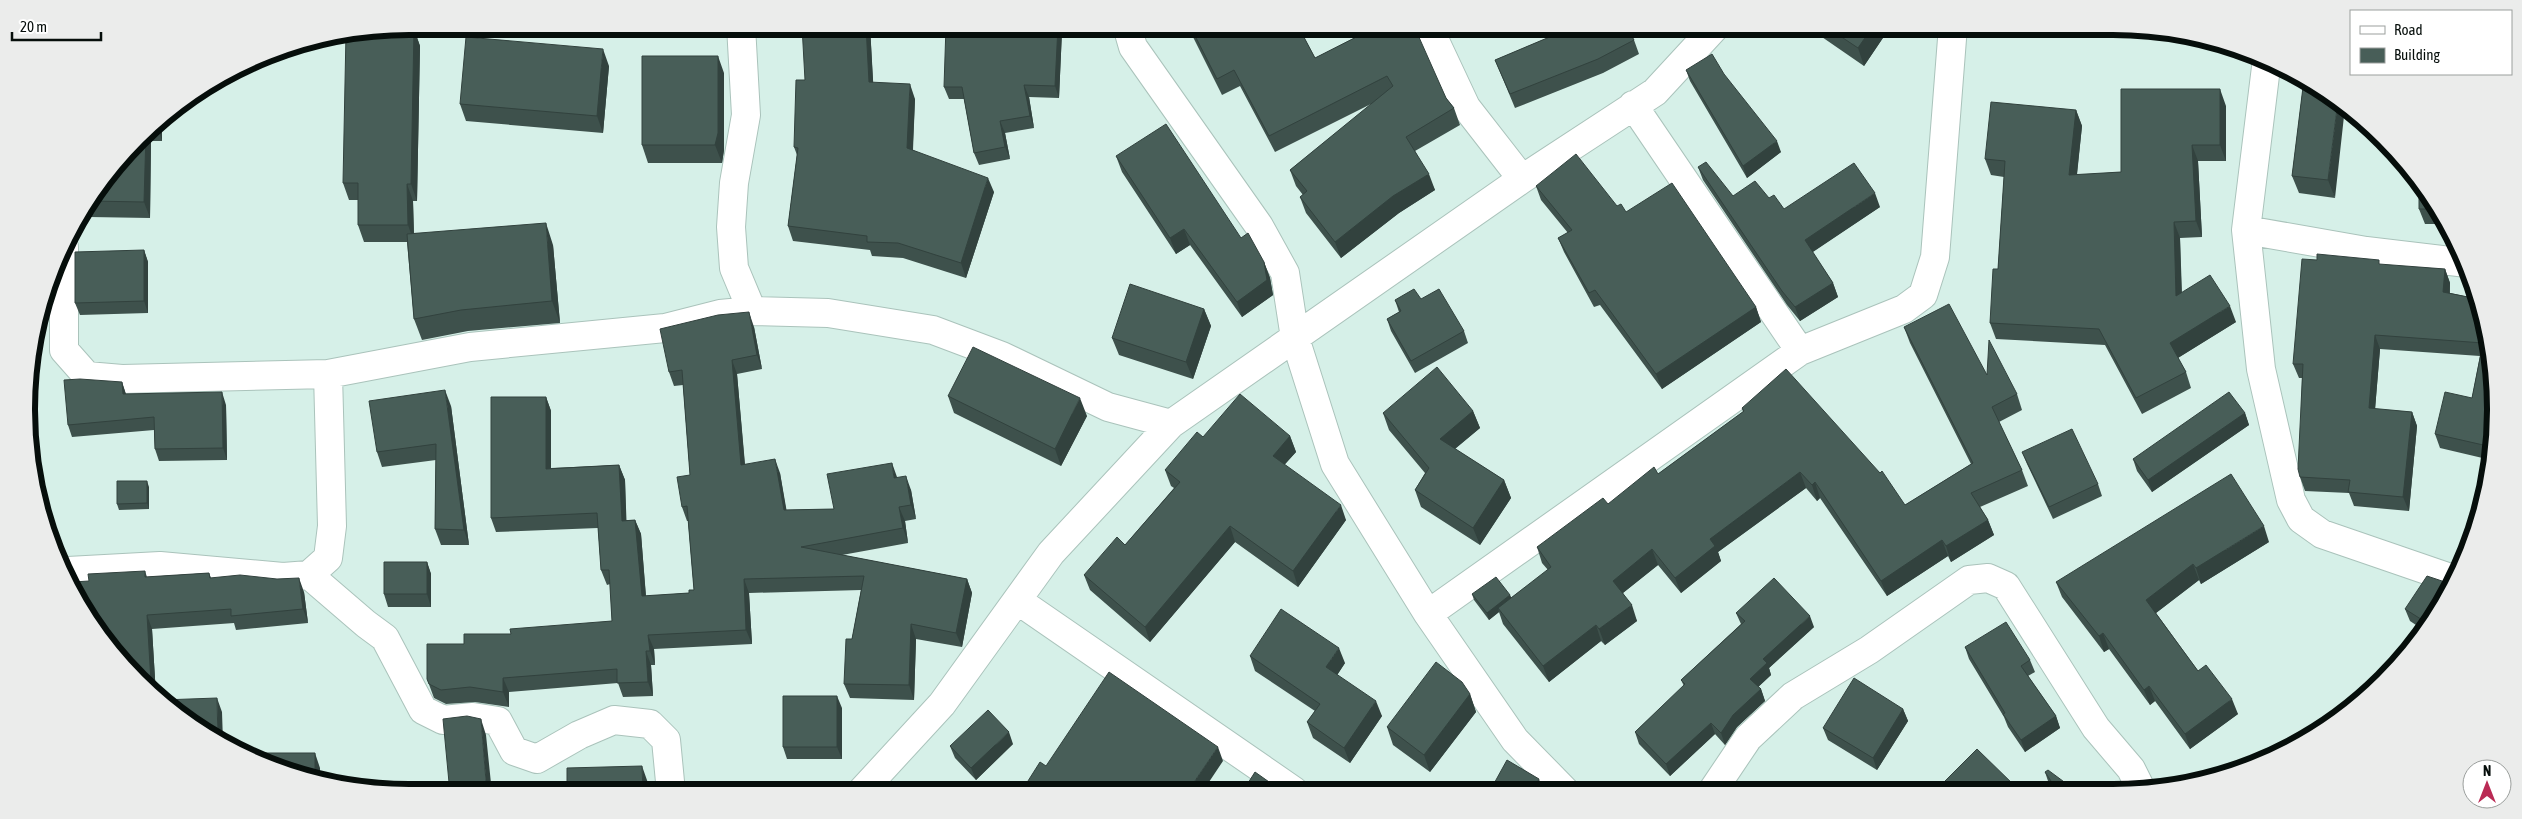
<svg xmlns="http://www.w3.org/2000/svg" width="2522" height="819" viewBox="0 0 2522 819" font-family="'Asap Condensed',sans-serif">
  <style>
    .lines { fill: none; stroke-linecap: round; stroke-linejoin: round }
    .minor-casing { stroke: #aac3bb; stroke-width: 30 }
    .minor { stroke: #fff; stroke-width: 28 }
    .wall { fill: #3e514c }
    .shaded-wall { fill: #32423e }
    .building { fill: #485e58; stroke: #32423e }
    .rim { fill: none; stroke: #060e0b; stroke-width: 6 }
  </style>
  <rect width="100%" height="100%" fill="#d6f0e8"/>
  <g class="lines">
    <g class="minor-casing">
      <path id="minor" d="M741 26 746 115 734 183 731 227 734 268 752 311
        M1127 26 1133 47 1259 226 1285 273 1295 338 1335 464 1428 614 1515 740 1565 791
        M1428 26 1466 107 1522 179
        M2267 59 2246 230 2261 369 2291 500 2301 519 2322 534 2453 579
        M1633 105 1800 351
        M2246 230 2366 251 2467 263
        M64 247V350L87 376 122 379 328 374 470 347 665 328 720 314 752 311 828 313 933 330 1002 356 1108 407 1171 424
        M68 571 160 566 283 577 309 575 366 624 385 638 423 710 443 720 473 717 498 721 514 751 537 759 579 735 614 720 650 724 666 740 671 792
        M309 575 328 558 332 526 328 374
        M1017 600 1294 791
        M1428 614 1800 351 1904 309 1923 295 1935 257 1953 26
        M1713 790 1748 738 1793 696 1869 650 1969 580 1988 578 2006 586 2096 728 2131 769 2141 789
        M861 792 942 704 1051 553 1171 424 1522 179 1655 92 1716 26"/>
    </g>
    <use href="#minor" class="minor"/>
  </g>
  <path class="wall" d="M870 26 873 83 915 99 913 150 994 192 966 278 903 258 872 256 870 250 793 241 788 226 797 155 794 147Z
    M1188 26H1298L1315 58 1378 26 1446 98 1454 108 1460 125 1415 151 1435 190 1399 213 1341 258 1306 213 1300 197 1303 195 1296 186 1290 170 1373 103 1275 152 1240 86 1222 95 1192 35Z
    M1552 26H1626L1634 40 1639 54 1603 73 1515 108 1495 60 1557 34Z
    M1806 26H1891L1864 66Z
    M414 29 420 46 417 201H413L414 233 553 245 560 323 468 331 422 340 414 319 407 242H364L358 225V200H349L343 183Z
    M1062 31 1059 98 1029 97 1034 128 1005 133 1010 159 979 165 974 153 964 99H949L944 87Z
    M609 66 603 133 466 121 460 104Z
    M1686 70 1781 152 1747 178 1690 81Z
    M724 73V150L722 163H648L642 145Z
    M2304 79 2335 198 2299 193 2292 176Z
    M2226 106V161H2198L2202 237 2180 238 2182 293 2236 322 2178 358 2186 372 2191 388 2142 414 2105 345 1996 339 1990 323 1998 269 2004 177 1991 175 1985 159 2076 110 2082 126 2077 175 2121 172Z
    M162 118V141H151L150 218 90 217 86 207 106 176 157 122Z
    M1116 156 1241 238 1264 262 1270 278 1273 295 1242 317 1190 245 1176 254 1122 172Z
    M1698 167 1733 196 1769 198 1784 209 1880 207 1812 252 1833 283 1838 297 1800 321 1787 305 1703 180Z
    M1536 186 1617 206 1756 307 1761 322 1662 389 1600 305 1594 307 1564 252 1558 238 1568 233 1541 200Z
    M2431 197 2446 224H2425L2419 209Z
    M144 250 148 262V313L80 315 75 303Z
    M2381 265 2445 269 2450 283V293L2478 299 2496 410 2491 460 2440 448 2435 434 2472 398 2480 356 2380 349 2375 409 2412 412 2417 426 2409 511 2354 506 2349 493 2305 491 2300 477 2302 378H2299L2293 364Z
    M1421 299 1464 331 1468 343 1415 373 1391 331 1387 319 1399 312 1395 300Z
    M1204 309 1211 326 1193 379 1119 355 1112 338Z
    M754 327 762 369 737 374 745 464 780 473 786 510 834 509 897 477 911 490 916 519 905 521 908 543 842 555 967 579 972 593 962 647 916 639 914 700 850 698 844 684 852 639 861 590 749 593 752 644 654 649 655 665H651L653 696 623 697 618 683 509 692V707L475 702 446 704 434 698 427 679 464 644 511 634 612 621 610 584 607 585 601 570 598 528 496 532 491 518 546 397 551 411V468L619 465 625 480 626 520H635L641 534 646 596 689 593 694 590 688 521H687L682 507 690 475 683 385 674 386 669 372Z
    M1904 327 1987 375 2017 394 2022 410 1999 422 2022 470 2028 486 1980 507 1988 520 1994 535 1951 562 1948 556 1887 596 1820 498 1817 501 1806 488 1718 552 1721 561 1681 593 1658 565 1623 593 1637 621 1605 645 1601 641 1549 682 1503 624 1499 612 1489 620 1474 600 1472 594 1510 595 1511 598 1548 570 1542 563 1537 547 1658 474 1743 412 1742 408 1905 505 1971 464 1910 343Z
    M122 382 126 394 226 405 227 460 159 461 155 449 154 430 72 437 68 425Z
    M948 396 1087 416 1061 466 954 413Z
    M451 406 469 545H441L435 529 436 460 382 467 377 452Z
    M1473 411 1480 428 1455 449 1504 480 1511 498 1480 545 1421 507 1415 490 1425 473 1389 430 1383 413Z
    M2245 413 2249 425 2152 492 2137 471 2133 459Z
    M1290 436 1296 452 1284 465 1346 520 1298 587 1235 542 1150 642 1090 590 1084 575 1125 545 1174 488 1171 486 1165 470 1203 437Z
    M2022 452 2098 484 2102 496 2053 519 2027 464Z
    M149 487V509L119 510 117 504Z
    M2269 542 2201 584 2199 580 2156 613 2198 671 2238 714 2190 749 2155 701 2150 705 2109 649 2104 652 2062 597 2056 582Z
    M427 562 431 574V607H388L384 594Z
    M145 571 147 577 209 573 211 578 304 592 308 623 236 630 234 623 152 629 156 695 139 681 89 581Z
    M2445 601 2422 629 2410 621 2405 609Z
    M1736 613 1814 627 1769 668 1771 675 1758 687 1761 689 1765 701 1737 727 1725 745 1715 734 1670 776 1639 744 1635 732 1684 686 1681 680 1741 624Z
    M1965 647 2030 660 2035 672 2028 676 2056 716 2060 728 2025 752 2008 727 2004 717 1969 659Z
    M1250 656 1345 663 1337 675 1382 716 1350 763 1313 738 1307 722 1315 711 1255 671Z
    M1470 694 1476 712 1430 772 1393 745 1387 727Z
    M842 708V759H787L783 747Z
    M1903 709 1908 721 1877 770 1828 740 1823 728Z
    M1013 744 976 780 955 758 950 746Z
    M2045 772 2075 790H2051Z"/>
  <path class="shaded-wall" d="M866 26H870L874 97 869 82Z
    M1058 26H1060L1062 31 1059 98 1055 86Z
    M1873 26H1891L1864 66 1858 48Z
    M414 29 420 46 417 201 411 184Z
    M603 49 609 66 603 133 597 116Z
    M718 56 724 73V150L722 163 715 145Z
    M910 84 915 99 912 163 907 148Z
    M1024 85 1029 97 1034 128 1030 116Z
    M2220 89 2226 106V161L2220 145Z
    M2338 101 2345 107 2335 198 2328 180Z
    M2076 110 2082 126 2075 191 2069 175Z
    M162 118V141L157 125V121Z
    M1000 121 1005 133 1010 159 1005 147Z
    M148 131 151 141 150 218 144 202 146 133Z
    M1777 141 1781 152 1747 178 1743 166Z
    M2192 145 2198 161 2202 237 2196 221Z
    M1429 174 1435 190 1399 213 1341 258 1335 242 1393 196Z
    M988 178 994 192 966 278 961 263Z
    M407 184 413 201 414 242 408 225Z
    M1875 193 1880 207 1810 254 1805 240Z
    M2174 222 2180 238 2182 312 2176 296Z
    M546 223 553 245 560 323 552 301Z
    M1184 229 1190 245 1176 254 1170 238Z
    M144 250 148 262V313L144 301Z
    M1264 262 1270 278 1273 295 1242 317 1237 302Z
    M2445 269 2450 283 2448 306 2443 292Z
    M1833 283 1838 297 1800 321 1795 307Z
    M2230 306 2236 322 2176 359 2170 343Z
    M1756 307 1761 322 1662 389 1656 374Z
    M1204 309 1211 326 1193 379 1186 362Z
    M749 312 754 327 762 369 757 355Z
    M2375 335 2380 349 2374 422 2369 408Z
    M732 360 737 374 746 479 741 465Z
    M122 382 126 395 123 394Z
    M445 390 451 406 469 545 464 530Z
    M222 392 226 405 227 460 223 448Z
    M546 397 551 411V483L546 469Z
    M1080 398 1087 416 1061 466 1055 449Z
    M1473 411 1480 428 1446 456 1440 439Z
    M2412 412 2417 426 2409 511 2403 497Z
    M2245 413 2249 425 2152 492 2148 480Z
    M30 426 34 438 35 483 30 455Z
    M1290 436 1296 452 1278 472 1273 456Z
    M775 459 780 473 789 524 784 510Z
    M892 463 897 477 899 492 894 478Z
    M619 465 625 480 627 535 622 521Z
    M1800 472 1806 488 1718 552 1721 561 1681 593 1675 578 1710 539Z
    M906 476 911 490 916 519 911 505Z
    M1504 480 1511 498 1480 545 1473 528Z
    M147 481 149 487V509L147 503Z
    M1815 482 1820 498 1817 501 1812 485Z
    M1341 505 1346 520 1298 587 1293 571Z
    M899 507 905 521 908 543 903 528Z
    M635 520 641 534 647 611 642 596Z
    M1988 520 1994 535 1951 562 1946 546Z
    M1230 526 1235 542 1150 642 1145 627Z
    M2264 526 2269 542 2201 584 2196 568Z
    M1942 540 1948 556 1887 596 1881 581Z
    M1652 549 1658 565 1619 596 1613 581Z
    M427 562 431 574V607L427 594Z
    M2193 564 2199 580 2152 616 2146 600Z
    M299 578 304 592 308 623 303 609Z
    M744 579 749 593 752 644 746 630Z
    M967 579 972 593 962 647 956 633Z
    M1510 595 1513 602 1498 608 1499 612 1489 620 1487 613Z
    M1632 605 1637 621 1605 645 1599 629Z
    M147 615 152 629 156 695 151 682Z
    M1810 616 1814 627 1769 668 1771 675 1755 690 1750 679 1763 659Z
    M911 624 916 639 914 700 909 685Z
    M1596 625 1601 641 1549 682 1543 666Z
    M2103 633 2109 649 2104 652 2099 636Z
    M648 635 654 649 655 665 650 651Z
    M1339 648 1345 663 1332 683 1326 667Z
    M646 651 651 665 653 696 648 682Z
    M503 678 509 692V707L503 692Z
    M2149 686 2155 701 2150 705 2144 690Z
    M1761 689 1765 701 1737 727 1725 745 1721 733 1733 715Z
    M1470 694 1476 712 1430 772 1424 755Z
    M837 696 842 708V759L837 747Z
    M217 698 222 712 223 742 218 740Z
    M2232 699 2238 714 2190 749 2185 734Z
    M1376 701 1382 716 1350 763 1344 748Z
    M1903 709 1908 721 1877 770 1873 758Z
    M2056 716 2060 728 2025 752 2021 740Z
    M481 719 486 735 492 793H487Z
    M1711 723 1715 734 1670 776 1666 764Z
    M1009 732 1013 744 976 780 971 768Z
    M1218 747 1223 761 1203 791H1188Z
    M315 753 320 768V781L315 779Z
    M642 766 648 783 649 792H643Z
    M1539 779 1543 791H1532Z"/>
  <path class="building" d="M802 26H866L869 82 910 84 907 148 988 178 961 263 898 243 867 242V236L788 226 798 148 794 147 796 80H805Z
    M946 26H1058L1055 86 1024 85 1030 116 1000 121 1005 147 974 153 962 87H944Z
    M1190 26H1298L1315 58 1378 26H1414L1446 98 1454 108 1406 137 1429 174 1393 196 1335 242 1300 197 1307 191 1290 170 1393 86 1387 76 1269 136 1234 70 1217 79Z
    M1555 26H1626L1634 40 1598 59 1510 94 1495 60 1559 33Z
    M1825 26H1873L1858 48Z
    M388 28 414 29 411 184H407L408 225H358V183H343L346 33Z
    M466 37 603 49 597 116 460 104Z
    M1712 54 1724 74 1777 141 1743 166 1686 70Z
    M642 56H718V133L715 145H642Z
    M2304 79 2326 91 2338 101 2328 180 2292 176Z
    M2121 89H2220V145H2192L2196 221 2174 222 2176 296 2210 275 2230 306 2170 343 2186 372 2136 398 2099 329 1990 323 1993 269H1998L2005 161 1985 159 1991 102 2076 110 2069 175 2121 172Z
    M1166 124 1241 238 1248 233 1264 262 1267 280 1237 302 1184 229 1170 238 1116 156Z
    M146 133 144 202 90 201 106 176Z
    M1576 154 1617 206 1621 204 1626 212 1672 183 1756 307 1656 374 1595 290 1589 293 1558 238 1572 230 1536 186Z
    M1706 162 1733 196 1755 181 1769 198 1774 195 1784 209 1854 163 1875 193 1805 240 1833 283 1795 307 1782 291 1698 167Z
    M2419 182 2431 197 2438 209H2419Z
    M546 223 552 301 461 310 414 319 407 234Z
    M144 250V301L75 303V252Z
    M2317 254 2379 260V264L2445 269 2443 292 2478 299 2488 335 2496 410 2492 447 2435 434 2445 392 2472 398 2483 343 2375 335 2369 408 2412 412 2403 497 2348 492 2350 480 2300 477 2298 469 2303 364H2293L2302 259 2317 260Z
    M1130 284 1204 309 1186 362 1112 338Z
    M1414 289 1421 299 1439 289 1464 331 1411 361 1387 319 1401 311 1395 300Z
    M1949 304 1987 375 1989 340 2017 394 1992 407 2022 470 1971 493 1988 520 1946 546 1942 540 1881 581 1815 482 1812 485 1800 472 1710 539 1715 546 1675 578 1652 549 1613 581 1632 605 1599 629 1596 625 1543 666 1498 608 1551 567 1537 547 1603 498 1608 504 1654 467 1658 474 1744 411 1742 408 1786 369 1880 473 1882 471 1905 505 1973 463 1904 327Z
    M749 312 757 355 732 360 741 465 775 459 784 510 834 509 827 474 892 463 894 478 906 476 911 505 899 507 903 528 801 547 967 579 956 633 911 624 909 685 844 684 846 639H852L864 576 744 579 746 630 648 635 650 651H646L648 682 617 683V669L503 678V692L470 687 441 690 429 684 427 679V644H464V634H511L510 629 612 621 609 570H601L597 513 491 518V397H546V469L619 465 622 521 635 520 642 596 689 593V590H694L687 506 682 507 677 477 690 475 682 370 669 372 660 329 718 315Z
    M973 347 1080 398 1055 449 948 396Z
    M1437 367 1473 411 1440 439 1504 480 1473 528 1415 490 1429 468 1383 413Z
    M80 379 122 382 123 394 222 392 223 448 155 449 154 417 68 425 64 380Z
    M445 390 464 530 435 529 436 444 377 452 369 401Z
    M2229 392 2245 413 2148 480 2133 459Z
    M1240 394 1290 436 1273 456 1341 505 1293 571 1230 526 1145 627 1084 575 1117 537 1125 545 1180 482 1165 470 1197 432 1203 437Z
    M27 426H30V455L27 435Z
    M2072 429 2098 484 2049 507 2022 452Z
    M2231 474 2264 526 2196 568 2193 564 2146 600 2198 671 2206 665 2232 699 2185 734 2149 686 2144 690 2103 633 2099 636 2056 582Z
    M117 481H147V503L117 504Z
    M384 562H427V594H384Z
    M145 571V577L209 573 210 578 240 575 277 579 299 578 303 609 231 616V609L147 615 151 682H141L91 623 73 582 89 581 88 574Z
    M2427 576 2445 582 2450 585 2445 601 2427 623 2405 609Z
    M1496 577 1510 595 1487 613 1472 594Z
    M1774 578 1810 616 1763 659 1767 663 1750 679 1761 689 1733 715 1721 733 1711 723 1666 764 1635 732 1685 684 1681 680 1745 621 1736 613Z
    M1281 609 1339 648 1326 667 1376 701 1344 748 1307 722 1320 704 1250 656Z
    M2006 622 2030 660 2021 666 2056 716 2021 740 2003 714 2005 713 1965 647Z
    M1436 662 1462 682 1470 694 1424 755 1387 727Z
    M1109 672 1218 747 1188 791 1021 792 1040 762 1046 766Z
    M1854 678 1903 709 1873 758 1823 728Z
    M783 696H837V747H783Z
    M217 698 218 740 196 728 162 700Z
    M988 710 1009 732 971 768 950 746Z
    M467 716 481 719 487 793H450L443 719Z
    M1977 749 2016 787 2013 790H1937L1940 786Z
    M243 753H315V779L263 763Z
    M1507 760 1539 779 1532 791H1495L1491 789Z
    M642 766 643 792 498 793 567 788V768Z
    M2048 770 2075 790H2057L2045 772Z
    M1255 772 1279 789 1278 791H1243Z"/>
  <path d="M0 0H2522V819H0ZM409 35H2113A374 374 0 0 1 2487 409V410A374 374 0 0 1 2113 784H409A374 374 0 0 1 35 410V409A374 374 0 0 1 409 35Z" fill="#ebeceb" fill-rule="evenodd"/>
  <path class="rim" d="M409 35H2113A374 374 0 0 1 2487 409V410A374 374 0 0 1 2113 784H409A374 374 0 0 1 35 410V409A374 374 0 0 1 409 35Z"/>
  <rect x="2350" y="10" width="162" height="65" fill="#ffffff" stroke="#9b9f9d"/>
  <rect x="2360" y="26" width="25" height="8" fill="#ffffff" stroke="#9b9f9d"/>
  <text x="2394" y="35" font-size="15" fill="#060e0b">Road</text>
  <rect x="2360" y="48" width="25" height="15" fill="#485e58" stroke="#9b9f9d"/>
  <text x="2394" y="60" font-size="15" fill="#060e0b">Building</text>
  <g transform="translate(2487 784)"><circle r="24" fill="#ffffff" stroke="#9b9f9d"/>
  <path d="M0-4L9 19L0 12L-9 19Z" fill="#ba2a54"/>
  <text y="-8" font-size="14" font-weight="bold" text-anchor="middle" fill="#060e0b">N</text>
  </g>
  <path d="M12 32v8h89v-8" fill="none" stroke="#060e0b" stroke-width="2.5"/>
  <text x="20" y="32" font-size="15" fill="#060e0b" stroke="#ffffff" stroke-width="4" paint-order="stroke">20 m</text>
</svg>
